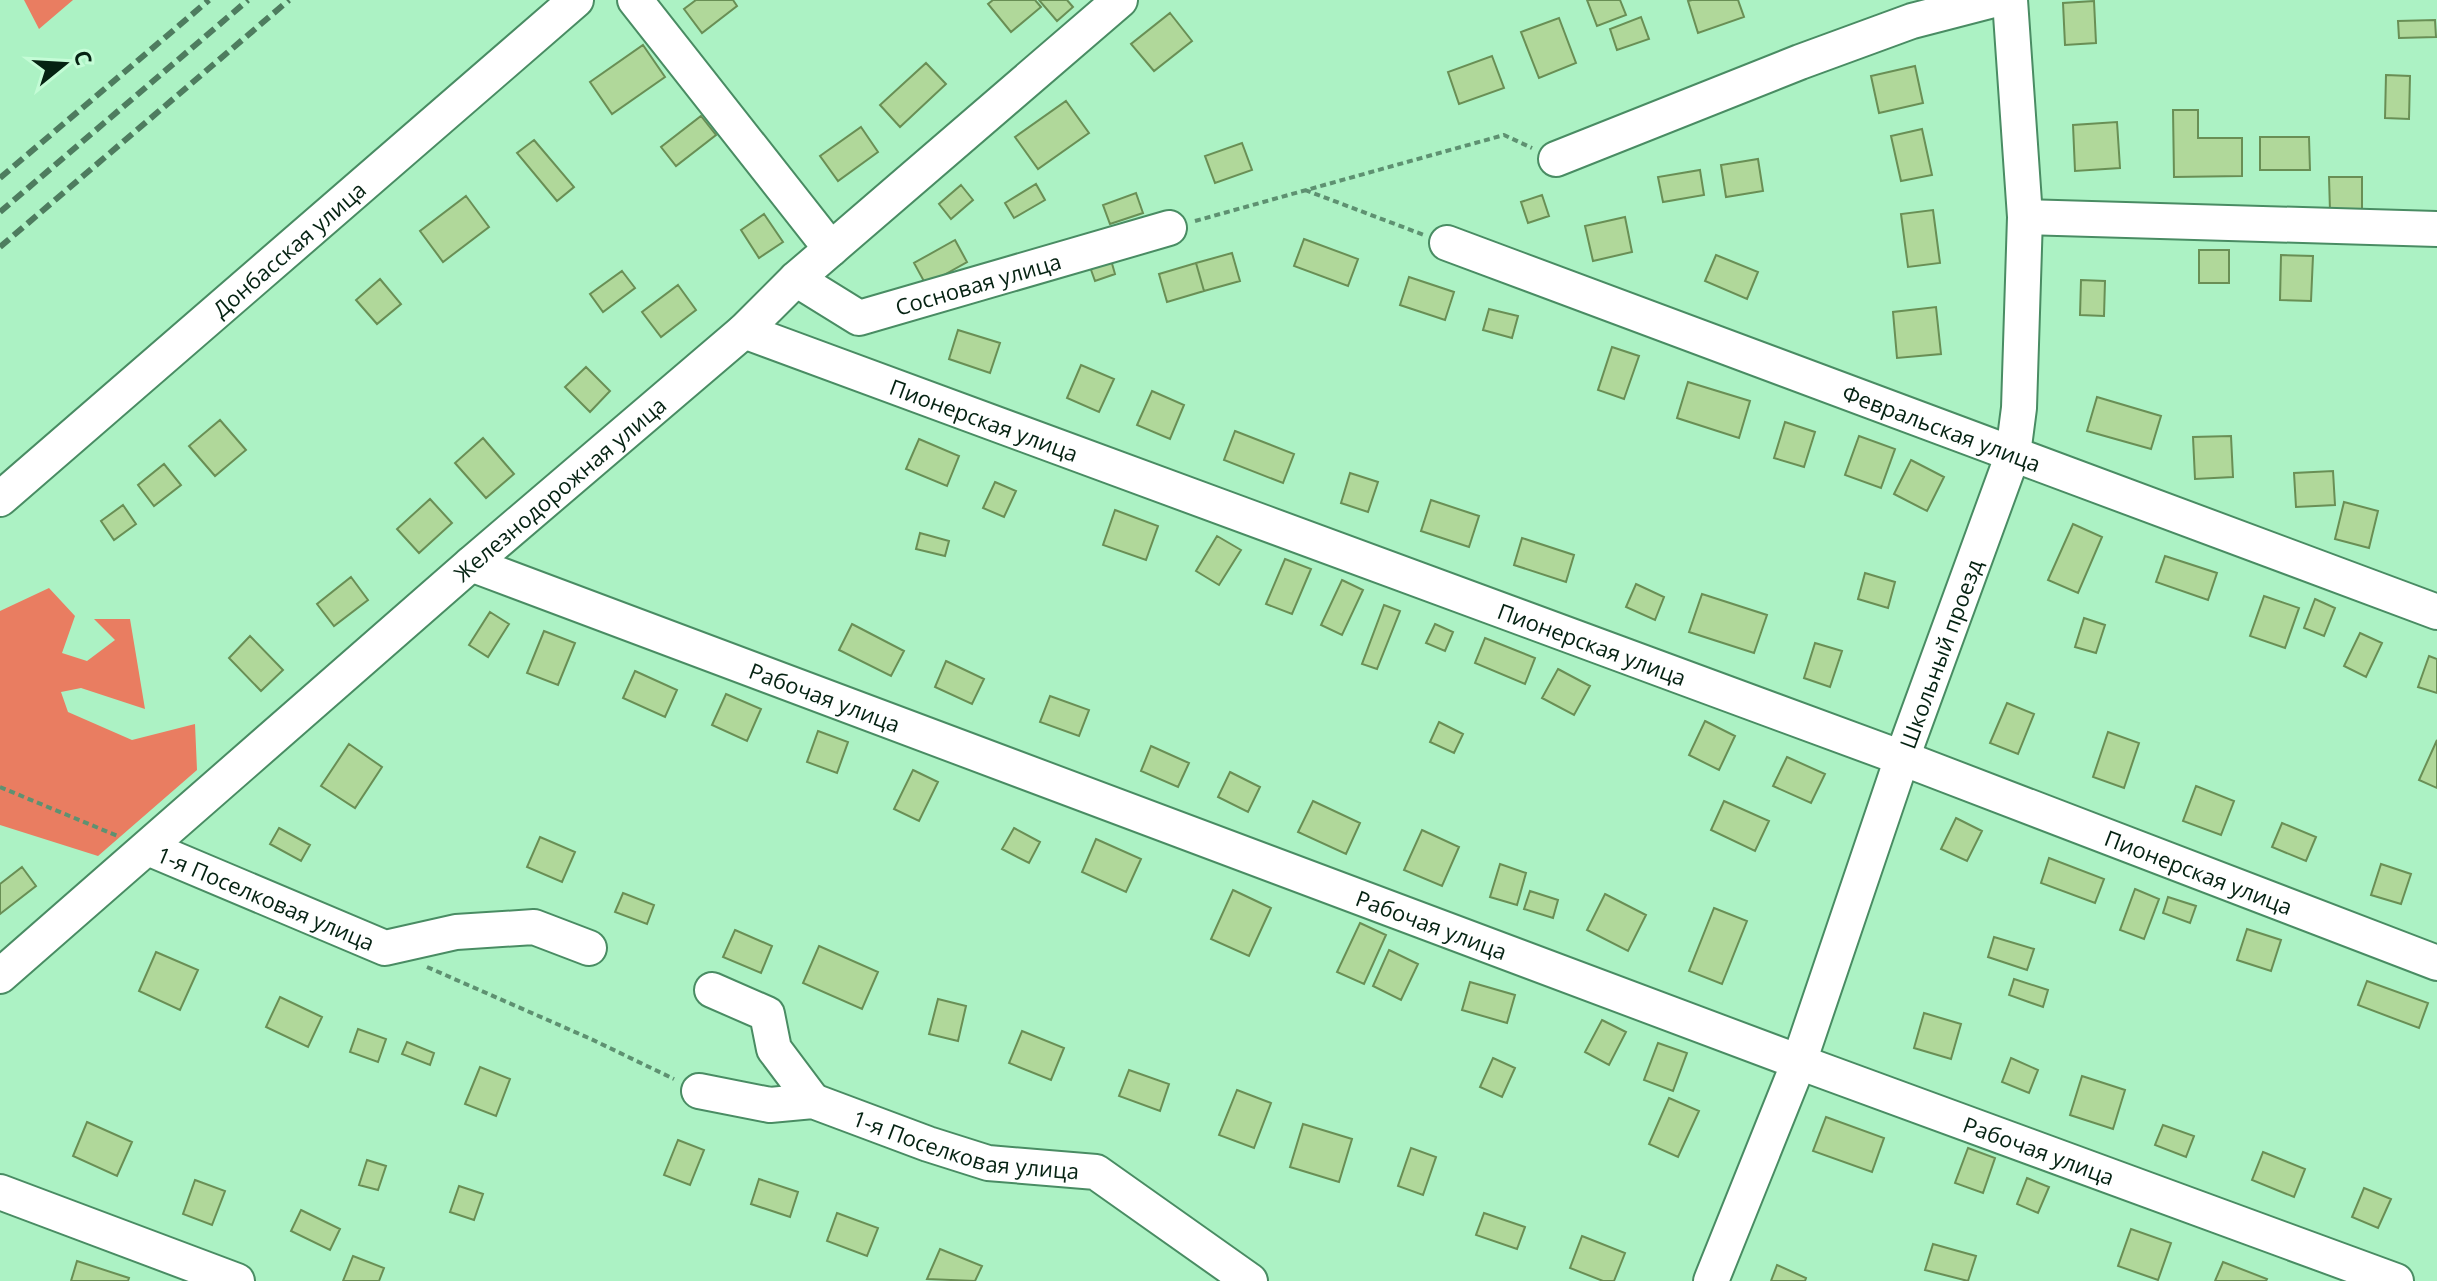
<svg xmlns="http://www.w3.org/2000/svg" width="2437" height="1281" viewBox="0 0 2437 1281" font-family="'Open Sans',sans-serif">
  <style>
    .forest { fill: #e97d61 }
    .building { fill: #b0d89a; stroke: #698f55; stroke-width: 2 }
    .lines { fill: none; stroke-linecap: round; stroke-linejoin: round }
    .minor-casing { stroke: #498c63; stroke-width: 38 }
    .path { stroke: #5e9171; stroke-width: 4; stroke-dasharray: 6 4; stroke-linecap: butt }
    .minor { stroke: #fff; stroke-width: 34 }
    .rail { stroke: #4e7c5f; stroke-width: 6; stroke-dasharray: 12 6; stroke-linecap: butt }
    .labels { text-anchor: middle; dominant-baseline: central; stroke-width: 6; stroke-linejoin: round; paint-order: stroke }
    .street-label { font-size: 22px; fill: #052212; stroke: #c4fcd6 }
  </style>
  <rect width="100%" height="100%" fill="#acf2c4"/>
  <path class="forest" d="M24 0H73L39 29Z
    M49 588 75 616 62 653 87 661 115 640 94 619H130L145 709 81 688 61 692 68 712 132 740 195 724 197 770 98 856 0 825V611Z"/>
  <path class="building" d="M696 0H733L737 6 702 33 684 9Z
    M993 0H1035L1041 7 1011 32 988 4Z
    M1039 0H1067L1073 7 1057 21Z
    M1587 0H1620L1626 15 1597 26Z
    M1692 0H1738L1744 17 1698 33 1688 1Z
    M2094 1 2096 43 2065 45 2063 3Z
    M1170 13 1192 41 1154 71 1131 44Z
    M1641 17 1649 39 1617 50 1610 29Z
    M1559 18 1576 63 1539 78 1521 32Z
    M2435 20 2436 37 2399 38 2398 21Z
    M643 45 665 77 612 114 590 82Z
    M1492 56 1504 88 1459 104 1448 72Z
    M926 63 946 84 900 127 880 105Z
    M1915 66 1923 103 1879 113 1871 76Z
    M2386 75 2410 76 2409 119 2385 118Z
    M1066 101 1089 133 1038 169 1015 137Z
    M2173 110H2198V138H2242V176L2174 177Z
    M701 116 716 135 676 166 661 147Z
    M2117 122 2120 168 2075 171 2073 125Z
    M861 127 878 152 838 181 820 156Z
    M1922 129 1932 175 1901 181 1891 136Z
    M2260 137H2309L2310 170H2260Z
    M534 140 574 187 557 201 517 153Z
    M1242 143 1252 170 1215 183 1205 156Z
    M1758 159 1763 191 1726 197 1721 165Z
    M1700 170 1704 195 1663 202 1658 177Z
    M2329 177H2362V211H2330Z
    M1036 184 1045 200 1014 218 1005 203Z
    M961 185 973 200 951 219 939 204Z
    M1136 193 1143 213 1110 224 1103 205Z
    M1542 195 1549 216 1528 223 1521 202Z
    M466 196 489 227 443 262 420 231Z
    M1933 210 1940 263 1908 267 1901 214Z
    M764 214 783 242 759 258 741 230Z
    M1625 217 1632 252 1593 261 1585 226Z
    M1304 239 1358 259 1348 286 1294 266Z
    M955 240 967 262 926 285 914 263Z
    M2199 250H2229V283H2199Z
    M1232 253 1240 281 1204 291 1196 263Z
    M1716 255 1758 272 1747 299 1705 281Z
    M2281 255 2313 256 2311 301 2280 300Z
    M1111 260 1115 274 1095 281 1090 267Z
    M1196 263 1204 291 1167 302 1159 274Z
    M622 271 635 288 603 312 590 294Z
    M1409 277 1454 292 1445 320 1400 305Z
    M380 279 401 304 377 324 356 300Z
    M2081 280 2105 281 2104 316 2080 315Z
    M678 285 696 310 661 337 642 312Z
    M1936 307 1941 354 1897 358 1893 312Z
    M1489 309 1518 316 1512 338 1483 330Z
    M958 330 1000 343 990 373 949 359Z
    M1612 347 1639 356 1624 399 1598 390Z
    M1081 365 1114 379 1099 412 1067 398Z
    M586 367 610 391 590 412 565 387Z
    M1688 382 1750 401 1739 438 1677 418Z
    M1152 391 1184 405 1170 439 1137 425Z
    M2097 397 2161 416 2151 449 2087 431Z
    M220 420 246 450 215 476 189 446Z
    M1785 422 1815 432 1804 467 1774 458Z
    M1235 431 1294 454 1283 483 1224 460Z
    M1859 436 1895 449 1881 488 1845 475Z
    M2231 436 2233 477 2195 479 2193 437Z
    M483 438 514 474 486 498 455 463Z
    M919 439 959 456 947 486 906 469Z
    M1911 460 1944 477 1927 511 1894 494Z
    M164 464 181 485 154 506 138 485Z
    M2333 471 2335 505 2296 507 2294 473Z
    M1350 473 1378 482 1368 512 1341 503Z
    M995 482 1016 491 1004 517 983 508Z
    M430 499 452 523 419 553 397 529Z
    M1431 500 1479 516 1469 547 1421 531Z
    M2344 502 2378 511 2369 548 2335 539Z
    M123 505 136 524 114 540 101 521Z
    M1115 510 1158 526 1146 560 1103 545Z
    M2073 524 2102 537 2078 593 2048 580Z
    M920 533 949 541 945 556 916 549Z
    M1217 536 1241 550 1219 585 1196 571Z
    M1522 538 1574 555 1566 582 1514 565Z
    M2165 556 2217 573 2208 600 2156 582Z
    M1285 559 1311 569 1292 614 1266 604Z
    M1865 573 1895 582 1888 608 1858 599Z
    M351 577 368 600 334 626 317 604Z
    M1342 580 1363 590 1342 635 1321 625Z
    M1636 584 1664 597 1655 620 1626 607Z
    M1702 594 1767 615 1754 653 1689 632Z
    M2264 596 2299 608 2285 648 2250 636Z
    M2315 599 2335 608 2324 636 2304 628Z
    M1384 605 1400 611 1377 669 1362 664Z
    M490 612 509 624 488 657 469 645Z
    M2084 618 2105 625 2096 653 2075 647Z
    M852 624 904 651 891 676 839 650Z
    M1435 624 1453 632 1445 651 1426 643Z
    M544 631 575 643 558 685 527 673Z
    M2360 633 2382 643 2366 677 2344 666Z
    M250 636 283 670 261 691 229 658Z
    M1485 638 1535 658 1525 684 1475 663Z
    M1815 643 1842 651 1830 687 1804 678Z
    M2429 656 2437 659V693L2418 687Z
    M946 661 984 679 972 704 935 687Z
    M1558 669 1590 686 1574 715 1542 698Z
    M635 671 677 690 665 717 623 698Z
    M726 694 761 709 747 741 712 725Z
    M1050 696 1089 710 1079 736 1040 722Z
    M2007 703 2034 714 2018 754 1990 743Z
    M1705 721 1735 736 1719 770 1689 755Z
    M1439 722 1463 734 1454 753 1430 742Z
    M818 731 848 742 837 773 807 762Z
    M2108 732 2139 743 2124 788 2093 777Z
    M2437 740V788L2419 780Z
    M349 744 382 767 355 808 321 786Z
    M1151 746 1189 763 1178 787 1141 771Z
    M1787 757 1825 774 1811 803 1773 786Z
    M913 770 938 782 919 821 894 809Z
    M1230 772 1260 787 1248 812 1218 797Z
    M2196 786 2234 801 2221 835 2183 821Z
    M1313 801 1360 823 1346 854 1298 832Z
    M1724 801 1769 821 1755 851 1711 830Z
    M1956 818 1982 831 1967 861 1941 849Z
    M2282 823 2316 837 2306 861 2272 847Z
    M279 828 310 845 301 861 270 844Z
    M1014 828 1040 842 1029 863 1002 849Z
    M1422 830 1459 847 1442 886 1404 870Z
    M540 837 575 852 562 882 527 867Z
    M1096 839 1141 859 1126 892 1082 872Z
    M2049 858 2104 879 2095 903 2041 883Z
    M1500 864 1526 873 1517 905 1490 897Z
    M2381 864 2411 874 2401 904 2371 895Z
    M22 867 36 886 0 914V884Z
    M2135 889 2159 899 2144 939 2120 930Z
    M1233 890 1271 908 1249 956 1211 939Z
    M1530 891 1558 900 1553 918 1524 909Z
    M623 893 654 905 647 924 615 912Z
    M1605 894 1646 915 1628 951 1587 930Z
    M2168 897 2196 906 2190 923 2163 913Z
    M1714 908 1747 921 1722 984 1689 971Z
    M1360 923 1386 935 1364 984 1337 972Z
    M2247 929 2281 940 2271 971 2237 960Z
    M735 930 772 946 761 973 723 957Z
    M1994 937 2034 949 2027 970 1988 957Z
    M819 946 878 972 862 1009 803 983Z
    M1389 950 1418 964 1401 1000 1373 986Z
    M156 952 198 970 180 1010 139 991Z
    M2014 979 2048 990 2043 1007 2009 995Z
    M2367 981 2428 1003 2419 1028 2358 1005Z
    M1470 982 1515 995 1507 1023 1462 1010Z
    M280 997 322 1017 308 1047 266 1027Z
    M938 999 966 1006 958 1041 929 1034Z
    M1924 1013 1961 1024 1951 1059 1914 1048Z
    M1602 1020 1626 1032 1609 1065 1585 1052Z
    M358 1029 386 1039 378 1062 350 1052Z
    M1022 1031 1064 1048 1051 1080 1009 1063Z
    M407 1042 434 1053 430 1065 402 1054Z
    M1658 1043 1687 1053 1673 1091 1644 1080Z
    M1493 1058 1515 1068 1502 1097 1480 1087Z
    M2011 1058 2038 1070 2029 1093 2002 1082Z
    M480 1067 510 1079 496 1116 465 1104Z
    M1129 1070 1169 1084 1160 1111 1119 1096Z
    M2082 1076 2125 1090 2113 1129 2070 1115Z
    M1237 1090 1271 1103 1254 1148 1219 1135Z
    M1669 1098 1699 1111 1678 1157 1649 1144Z
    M1826 1117 1884 1138 1872 1172 1813 1151Z
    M87 1122 132 1142 117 1176 73 1156Z
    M1303 1124 1352 1139 1339 1182 1290 1167Z
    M2163 1125 2194 1136 2186 1157 2155 1145Z
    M678 1140 704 1150 690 1185 664 1175Z
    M1411 1148 1436 1157 1423 1195 1398 1186Z
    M1968 1148 1995 1158 1983 1193 1955 1183Z
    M2263 1152 2305 1169 2294 1197 2252 1180Z
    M367 1160 386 1166 378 1190 359 1185Z
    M2027 1178 2049 1187 2038 1213 2017 1204Z
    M759 1179 798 1192 790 1217 751 1204Z
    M195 1180 225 1191 212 1225 183 1214Z
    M459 1186 483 1194 474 1220 450 1212Z
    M2364 1188 2391 1199 2378 1228 2352 1217Z
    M301 1210 340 1229 330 1250 291 1231Z
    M837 1213 878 1228 867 1256 827 1241Z
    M1484 1213 1525 1227 1517 1249 1476 1235Z
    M2131 1229 2171 1243 2158 1280 2118 1266Z
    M1582 1236 1625 1253 1614 1281H1603L1570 1268Z
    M1933 1244 1976 1256 1968 1281 1925 1270Z
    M940 1249 982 1266 975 1281 927 1279Z
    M353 1256 384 1268 379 1281H343Z
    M77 1261 129 1278 128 1281H71Z
    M2223 1262 2267 1279 2266 1281H2215Z
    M1777 1265 1806 1278 1805 1281H1771Z"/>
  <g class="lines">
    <g class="minor-casing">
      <g id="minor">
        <path d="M635 0 831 249"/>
        <path d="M1556 159 1800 62 1912 21 1993 0"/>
        <path d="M2025 217 2437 229"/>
        <path id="s1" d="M1447 243 2437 612"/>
        <path id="s2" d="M796 279 859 318 1169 228"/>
        <path id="s3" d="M744 331 1902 758 2437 963"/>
        <path id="s4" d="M0 499 576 0"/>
        <path id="s5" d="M471 564 1799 1062 2396 1281"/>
        <path id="s6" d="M148 848 385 948 456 932 534 927 589 948"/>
        <path id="s7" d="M0 976 471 564 744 331 796 279 1120 0"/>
        <path d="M712 990 767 1014 774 1049 813 1101"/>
        <path id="s8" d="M699 1091 770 1105 813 1101 928 1144 988 1163 1096 1172 1250 1281"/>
        <path d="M0 1192 237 1281"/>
        <path id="s9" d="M1711 1281 1799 1062 1902 758 2013 454 2019 408 2025 217 2010 0"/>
      </g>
    </g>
    <path class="path" d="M1305 190 1424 235
      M1195 221 1504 135 1532 148
      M0 787 120 837
      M427 967 591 1039 674 1079"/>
    <use href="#minor" class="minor"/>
    <path class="rail" d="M0 178 209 0
      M0 212 248 0
      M0 247 289 0"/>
  </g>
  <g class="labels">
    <g class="street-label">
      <text stroke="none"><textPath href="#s4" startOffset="382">Донбасская улица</textPath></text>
      <text stroke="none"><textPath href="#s2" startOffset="198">Сосновая улица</textPath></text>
      <text stroke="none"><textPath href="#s3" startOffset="256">Пионерская улица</textPath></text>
      <text stroke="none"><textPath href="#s1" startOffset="528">Февральская улица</textPath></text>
      <text stroke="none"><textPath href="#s7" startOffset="742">Железнодорожная улица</textPath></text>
      <text stroke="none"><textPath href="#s3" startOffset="904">Пионерская улица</textPath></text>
      <text stroke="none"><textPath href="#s9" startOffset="668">Школьный проезд</textPath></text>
      <text stroke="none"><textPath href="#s5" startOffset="378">Рабочая улица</textPath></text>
      <text stroke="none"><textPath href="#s3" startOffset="1552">Пионерская улица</textPath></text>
      <text stroke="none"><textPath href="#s6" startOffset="128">1-я Поселковая улица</textPath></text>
      <text stroke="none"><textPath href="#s5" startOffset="1026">Рабочая улица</textPath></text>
      <text stroke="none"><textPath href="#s8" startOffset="276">1-я Поселковая улица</textPath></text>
      <text stroke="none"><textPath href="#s5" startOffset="1674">Рабочая улица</textPath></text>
    </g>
  </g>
  <g transform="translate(64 64) rotate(72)" stroke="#c4fcd6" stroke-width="6" paint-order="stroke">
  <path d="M0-6L14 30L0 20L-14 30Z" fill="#052212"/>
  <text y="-12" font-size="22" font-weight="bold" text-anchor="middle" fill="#052212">С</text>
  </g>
</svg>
